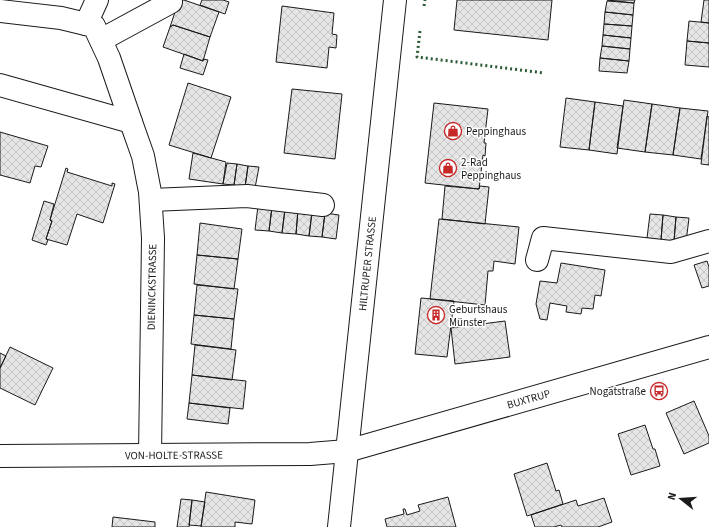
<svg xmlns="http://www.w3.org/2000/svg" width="709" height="527" viewBox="0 0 709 527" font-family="'Source Sans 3',sans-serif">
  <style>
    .building { fill: url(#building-cross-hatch); stroke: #1a1a1a }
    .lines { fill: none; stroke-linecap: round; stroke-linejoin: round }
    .minor-casing { stroke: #1a1a1a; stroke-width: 24 }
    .minor { stroke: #fff; stroke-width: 22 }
    .hedge { stroke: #2b5a34; stroke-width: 3; stroke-dasharray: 2 3; stroke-linecap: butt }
    .labels { text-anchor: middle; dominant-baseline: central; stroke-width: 3; stroke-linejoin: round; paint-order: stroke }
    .poi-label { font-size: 11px; fill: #1a1a1a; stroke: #fff; text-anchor: start }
    .street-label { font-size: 11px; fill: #1a1a1a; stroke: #fff }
  </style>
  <defs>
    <pattern id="building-cross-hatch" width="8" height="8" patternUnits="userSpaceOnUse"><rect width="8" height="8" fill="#e6e6e6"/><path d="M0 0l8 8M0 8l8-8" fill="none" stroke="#c5c5c5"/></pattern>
  </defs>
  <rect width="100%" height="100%" fill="#fff"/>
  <path class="building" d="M179 0H184L219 12 210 37 173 25 170 27Z
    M202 0H223L229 2 225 14 200 5Z
    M457 0H552L548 40 454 30Z
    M607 0H635L634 3Z
    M704 0H709V23L701 22Z
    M607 1 634 3 633 15 605 12Z
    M282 6 334 13 332 34 337 35 336 48 329 47 327 68 276 62Z
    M605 12 633 15 632 26 604 24Z
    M689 21 709 23V43L687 41Z
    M604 24 632 26 631 38 603 35Z
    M173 25 210 37 203 61 163 47 170 27Z
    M603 35 631 38 630 49 602 46Z
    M687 41 709 43V67L685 65Z
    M602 46 630 49 629 61 600 58Z
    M184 54 203 61V59L208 60 203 75 180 68Z
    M600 58 629 61 627 73 599 71Z
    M188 83 231 97 211 158 169 145Z
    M292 89 342 94 335 159 284 153Z
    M566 98 595 102 589 150 560 147Z
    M624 100 652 104 645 152 617 148Z
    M595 102 623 106 617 154 589 150Z
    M434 103 488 109 484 143H486L485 156 483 155 479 189 425 183Z
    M652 104 680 108 673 155 645 152Z
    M680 108 708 111 701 159 673 155Z
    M707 116 709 117V165L701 164Z
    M0 132 48 146 41 167 35 166 30 183 0 175Z
    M193 153 226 162 223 184 189 179Z
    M227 163 237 164 234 185 223 184Z
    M237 164 248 166 245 187 234 185Z
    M248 166 259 167 255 188 245 187Z
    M66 168 68 169 67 172 112 186V183L115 184 103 223 77 214 67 245 46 239 52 221 50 220Z
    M445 186 479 189 480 186 489 187 485 224 442 219Z
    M44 201 54 204 50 220 52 221 46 239 48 240 46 245 32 240Z
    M258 206 272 207 269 231 255 230Z
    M272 207 285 209 282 233 269 231Z
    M285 209 298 210 296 234 282 233Z
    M298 210 312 212 309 236 296 234Z
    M312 212 325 213 322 237 309 236Z
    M325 213 339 215 336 239 322 237Z
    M650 214 663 215 661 240 647 238Z
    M663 215 676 217 674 241 661 240Z
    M676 217 689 218 686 242 674 241Z
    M439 219 519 227 515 264 494 261 493 271H488L485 305 430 299Z
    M200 223 242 229 238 259 197 255Z
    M197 255 238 259 234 289 194 284Z
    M707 261 709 267V286L702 288 694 265Z
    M561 263 605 270 601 296 595 295 593 309 582 308 581 314 566 312 567 306 550 303 547 320 540 319 536 304 540 281 557 283Z
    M197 285 238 289 234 319 194 315Z
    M421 298 454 301 447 357 415 354Z
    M194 315 234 319 231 349 191 344Z
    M505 321 510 357 455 364 451 328Z
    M195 345 236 350 232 380 192 375Z
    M10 347 53 368 35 405 0 388V368Z
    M0 353 6 356 0 368Z
    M192 375 246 381 243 409 189 403Z
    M694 401 709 436V443L684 454 666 413Z
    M189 403 230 408 228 424 187 419Z
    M645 425 653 449H655L660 466 631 475 618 434Z
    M547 463 556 491 559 490 563 504 527 516 514 474Z
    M206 492 255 500 252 524 235 522V527H201Z
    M448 497 456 527H387L385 519 404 514 403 509H405L407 515 420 511 418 505Z
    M604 498 612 522 598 527H562L561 525 554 527H535L531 515 576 500 578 506Z
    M181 499 192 500 189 527H177Z
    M192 500 205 502 201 526 189 525Z
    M113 517 155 522V527H112Z"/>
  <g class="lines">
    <g class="minor-casing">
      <g id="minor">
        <path d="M0 11 61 18 94 26 109 58 131 122 143 156 150 192 153 238 150 455"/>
        <path d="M86 24 97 0"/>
        <path d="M101 40 171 2"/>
        <path d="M0 85 131 122"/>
        <path d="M151 200 247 196 323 205"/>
        <path d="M537 260 543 238 671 252 709 241"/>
        <path id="s1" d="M0 456 310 454 347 451 709 347"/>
        <path id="s2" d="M339 527 395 0"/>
      </g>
    </g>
    <use href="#minor" class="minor"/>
    <path class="hedge" d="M424 6 425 0
      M420 31 417 57 544 73"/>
  </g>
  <defs>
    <g id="shop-ring" transform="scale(0.9)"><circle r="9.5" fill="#fff" stroke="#c62828" stroke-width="1.5"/><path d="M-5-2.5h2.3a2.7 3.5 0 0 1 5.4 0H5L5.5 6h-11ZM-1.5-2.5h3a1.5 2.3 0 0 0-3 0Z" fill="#c62828"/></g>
    <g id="building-ring" transform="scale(0.9)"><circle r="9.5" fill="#fff" stroke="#c62828" stroke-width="1.5"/><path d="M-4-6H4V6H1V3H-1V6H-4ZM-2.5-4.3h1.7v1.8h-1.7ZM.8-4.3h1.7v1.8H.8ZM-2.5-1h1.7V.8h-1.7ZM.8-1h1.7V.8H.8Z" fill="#c62828"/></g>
    <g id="bus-ring" transform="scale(0.9)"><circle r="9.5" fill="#fff" stroke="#c62828" stroke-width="1.5"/><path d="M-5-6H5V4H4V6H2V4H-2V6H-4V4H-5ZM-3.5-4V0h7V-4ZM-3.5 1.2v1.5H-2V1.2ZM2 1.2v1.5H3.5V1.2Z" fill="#c62828"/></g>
  </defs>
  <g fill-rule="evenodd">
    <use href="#shop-ring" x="453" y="131"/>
    <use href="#shop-ring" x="448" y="168"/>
    <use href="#building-ring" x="436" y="315"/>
    <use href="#bus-ring" x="659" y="391"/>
  </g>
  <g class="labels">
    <g class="poi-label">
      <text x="466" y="131">Peppinghaus</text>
      <text x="461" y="162">2-Rad<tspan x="461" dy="13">Peppinghaus</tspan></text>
      <text x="449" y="309">Geburtshaus<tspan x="449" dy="13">Münster</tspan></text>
      <text x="646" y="391" text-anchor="end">Nogatstraße</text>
    </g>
    <g class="street-label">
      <text stroke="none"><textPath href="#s2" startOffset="265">HILTRUPER STRASSE</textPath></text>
      <text transform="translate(152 287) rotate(-89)">DIENINCKSTRASSE</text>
      <text stroke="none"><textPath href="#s1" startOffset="536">BUXTRUP</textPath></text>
      <text stroke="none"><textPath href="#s1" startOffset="174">VON-HOLTE-STRASSE</textPath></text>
    </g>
  </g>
  <g transform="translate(681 499) rotate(287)" stroke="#ffffff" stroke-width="3" paint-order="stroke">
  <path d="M0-3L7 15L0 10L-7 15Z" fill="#1a1a1a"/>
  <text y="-6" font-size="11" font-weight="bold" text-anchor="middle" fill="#1a1a1a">N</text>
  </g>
</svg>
